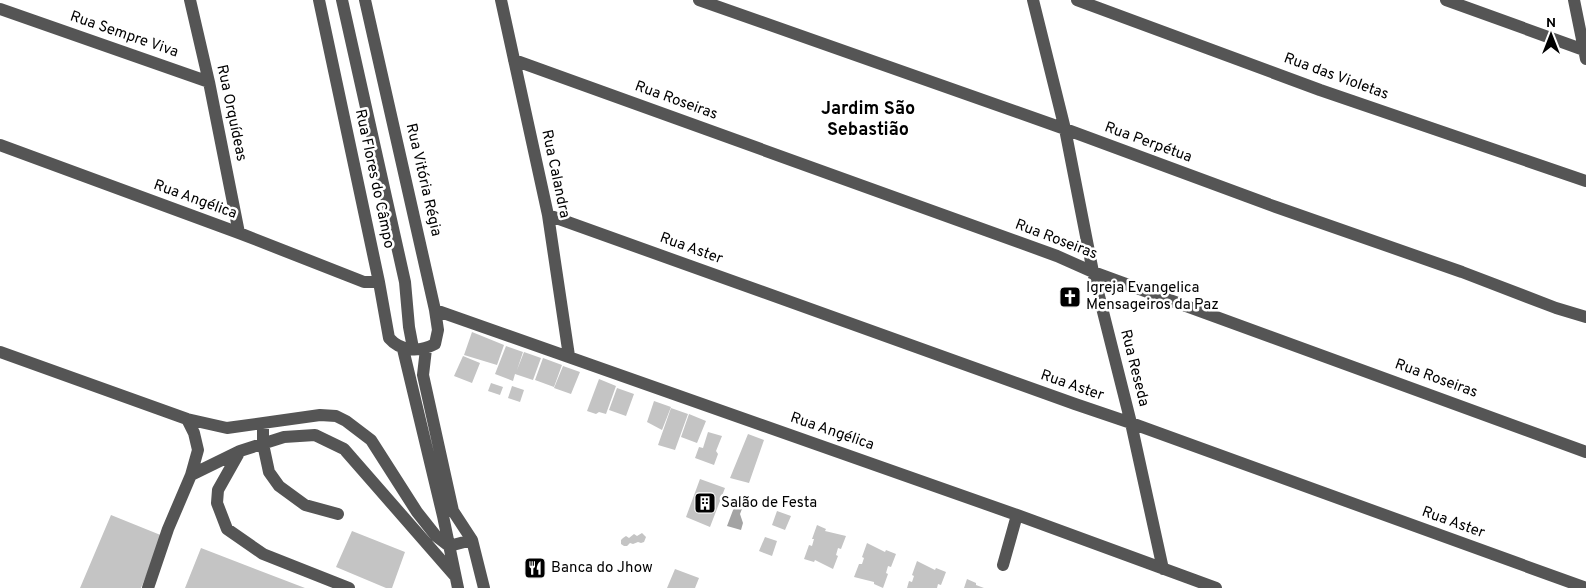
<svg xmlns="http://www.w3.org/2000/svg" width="1586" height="588" viewBox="0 0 1586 588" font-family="Overpass,sans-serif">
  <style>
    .water { fill: #a3a3a3 }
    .building { fill: #c4c4c4 }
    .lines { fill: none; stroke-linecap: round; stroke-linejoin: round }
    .minor { stroke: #555; stroke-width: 12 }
    .labels { text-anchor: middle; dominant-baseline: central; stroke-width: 5; stroke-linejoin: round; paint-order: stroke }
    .street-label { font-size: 15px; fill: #000; stroke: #fff }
    .poi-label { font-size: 15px; fill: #000; stroke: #fff; text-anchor: start }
    .quarter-label { font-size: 18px; font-weight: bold; fill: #000; stroke: #fff }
  </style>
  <rect width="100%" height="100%" fill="#fff"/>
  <path class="water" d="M738 497 745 501 740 514 743 523 741 530 727 526Z"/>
  <path class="building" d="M472 332 504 345 497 365 464 355Z
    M506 346 523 352 517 370 524 352 541 358 533 380 515 374 513 381 495 374Z
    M463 356 480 363 472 383 454 376Z
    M543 358 562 365 554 387 535 380Z
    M563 366 580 372 571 394 554 388Z
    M599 379 616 386 606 414 599 412 596 414 587 411Z
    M491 383 503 387 500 395 488 391Z
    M512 386 524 390 520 402 508 398Z
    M617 388 634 394 626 416 609 410Z
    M654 401 671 407 662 430 647 422Z
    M671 408 688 414 675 450 658 445Z
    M689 414 706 421 697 443 681 437Z
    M708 432 722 436 716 451 718 454 714 465 695 458 699 447 703 448Z
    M748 434 764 440 749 483 730 478Z
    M700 479 725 488 710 527 686 517Z
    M777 511 791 516 785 530 772 525Z
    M111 515 163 536 141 588H80Z
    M817 525 826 529 825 531 846 536 841 549 838 548 836 555 838 556 833 569 815 560 814 562 804 559 809 545 812 546 814 539H812Z
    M352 531 405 552 392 588H386L336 567Z
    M642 533 646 537 644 542 641 543 638 542 633 544 630 543 627 546H624L621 544V540L623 538 626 536 629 538 634 534 637 536Z
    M765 537 777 541 772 556 759 551Z
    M867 543 885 552 886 550 896 554 891 567 888 566 886 573 888 574 883 588 874 584V582L854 577 859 564H862L864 558 862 557Z
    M201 548 305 588H185Z
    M917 561 935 570 936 568 946 572 941 585 938 584 937 588H907L909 581 912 582 914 576 912 575Z
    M675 569 699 578 695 588H667Z
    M967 579 976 583V585L984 588H964Z"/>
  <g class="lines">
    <path class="minor" d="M190 0 209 82 239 233
      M319 0 379 282 389 338C401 352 420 352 435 344L438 330 435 310 365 0
      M342 0 405 282 409 327 413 348
      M501 0 548 215 569 356
      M699 0 1065 129 1276 207 1462 272 1556 308 1586 317
      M1033 0 1065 129 1093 272 1131 423 1163 569
      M1077 0 1320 90 1586 181
      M1446 0 1584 50
      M1574 0 1586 59
      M0 9 209 82
      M514 60 1057 256 1093 272 1586 452
      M0 145 239 233 364 282H379
      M548 215 1075 404 1131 423 1586 588
      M435 310 1017 515 1216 588
      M403 349 443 516 458 588
      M426 349 423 375 453 511 472 540 484 588
      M0 352 187 419 227 428 320 415 336 416 346 421 371 440 417 512 436 536 449 546 472 540
      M263 423V444L269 472 279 486 305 505 338 514
      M240 451 218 490 217 503 227 529 263 554 349 588
      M191 475 240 451 284 437 315 435 344 449 455 576
      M1003 565 1017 515
      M148 588 168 529 191 475 198 450 194 433 187 419"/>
  </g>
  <defs>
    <g id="church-square" transform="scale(1.125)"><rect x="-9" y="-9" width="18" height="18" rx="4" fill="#000" stroke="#fff"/><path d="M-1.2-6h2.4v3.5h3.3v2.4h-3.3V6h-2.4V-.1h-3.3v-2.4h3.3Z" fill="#fff"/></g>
    <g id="building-square" transform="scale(1.125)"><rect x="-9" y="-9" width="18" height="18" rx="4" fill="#000" stroke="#fff"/><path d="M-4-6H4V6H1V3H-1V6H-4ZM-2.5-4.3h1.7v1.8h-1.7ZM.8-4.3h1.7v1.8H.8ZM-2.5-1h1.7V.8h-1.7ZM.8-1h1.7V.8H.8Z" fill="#fff"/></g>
    <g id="restaurant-square" transform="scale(1.125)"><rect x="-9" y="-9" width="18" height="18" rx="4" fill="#000" stroke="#fff"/><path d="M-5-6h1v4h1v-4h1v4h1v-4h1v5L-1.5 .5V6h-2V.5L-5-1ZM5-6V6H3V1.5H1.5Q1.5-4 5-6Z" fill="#fff"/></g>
  </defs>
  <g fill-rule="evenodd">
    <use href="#church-square" x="1070" y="297"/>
    <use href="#building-square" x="705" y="503"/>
    <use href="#restaurant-square" x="535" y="568"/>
  </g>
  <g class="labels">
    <g class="street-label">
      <text transform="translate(124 35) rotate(19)">Rua Sempre Viva</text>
      <text transform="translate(1336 77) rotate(20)">Rua das Violetas</text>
      <text transform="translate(676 101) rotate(20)">Rua Roseiras</text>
      <text transform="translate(231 113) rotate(78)">Rua Orquídeas</text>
      <text transform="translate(1148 143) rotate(20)">Rua Perpétua</text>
      <text transform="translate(555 174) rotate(78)">Rua Calandra</text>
      <text transform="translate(374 179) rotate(78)">Rua Flores do Câmpo</text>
      <text transform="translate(423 180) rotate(77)">Rua Vitória Régia</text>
      <text transform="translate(195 200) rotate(20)">Rua Angélica</text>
      <text transform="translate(1056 240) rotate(21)">Rua Roseiras</text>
      <text transform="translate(691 249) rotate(20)">Rua Aster</text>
      <text transform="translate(1134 368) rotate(76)">Rua Reseda</text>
      <text transform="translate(1436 379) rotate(20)">Rua Roseiras</text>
      <text transform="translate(1072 386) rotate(19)">Rua Aster</text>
      <text transform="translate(832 432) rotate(19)">Rua Angélica</text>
      <text transform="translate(1453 523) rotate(20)">Rua Aster</text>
    </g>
    <g class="poi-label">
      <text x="1086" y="288">Igreja Evangelica<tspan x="1086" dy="17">Mensageiros da Paz</tspan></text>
      <text x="721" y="503">Salão de Festa</text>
      <text x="551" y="568">Banca do Jhow</text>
    </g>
    <g class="quarter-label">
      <text x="868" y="109">Jardim São<tspan x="868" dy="21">Sebastião</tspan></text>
    </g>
  </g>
  <g transform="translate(1551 35)" stroke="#ffffff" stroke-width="4" paint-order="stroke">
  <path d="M0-4L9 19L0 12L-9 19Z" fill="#000000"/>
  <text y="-8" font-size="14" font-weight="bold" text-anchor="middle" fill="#000000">N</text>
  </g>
</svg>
